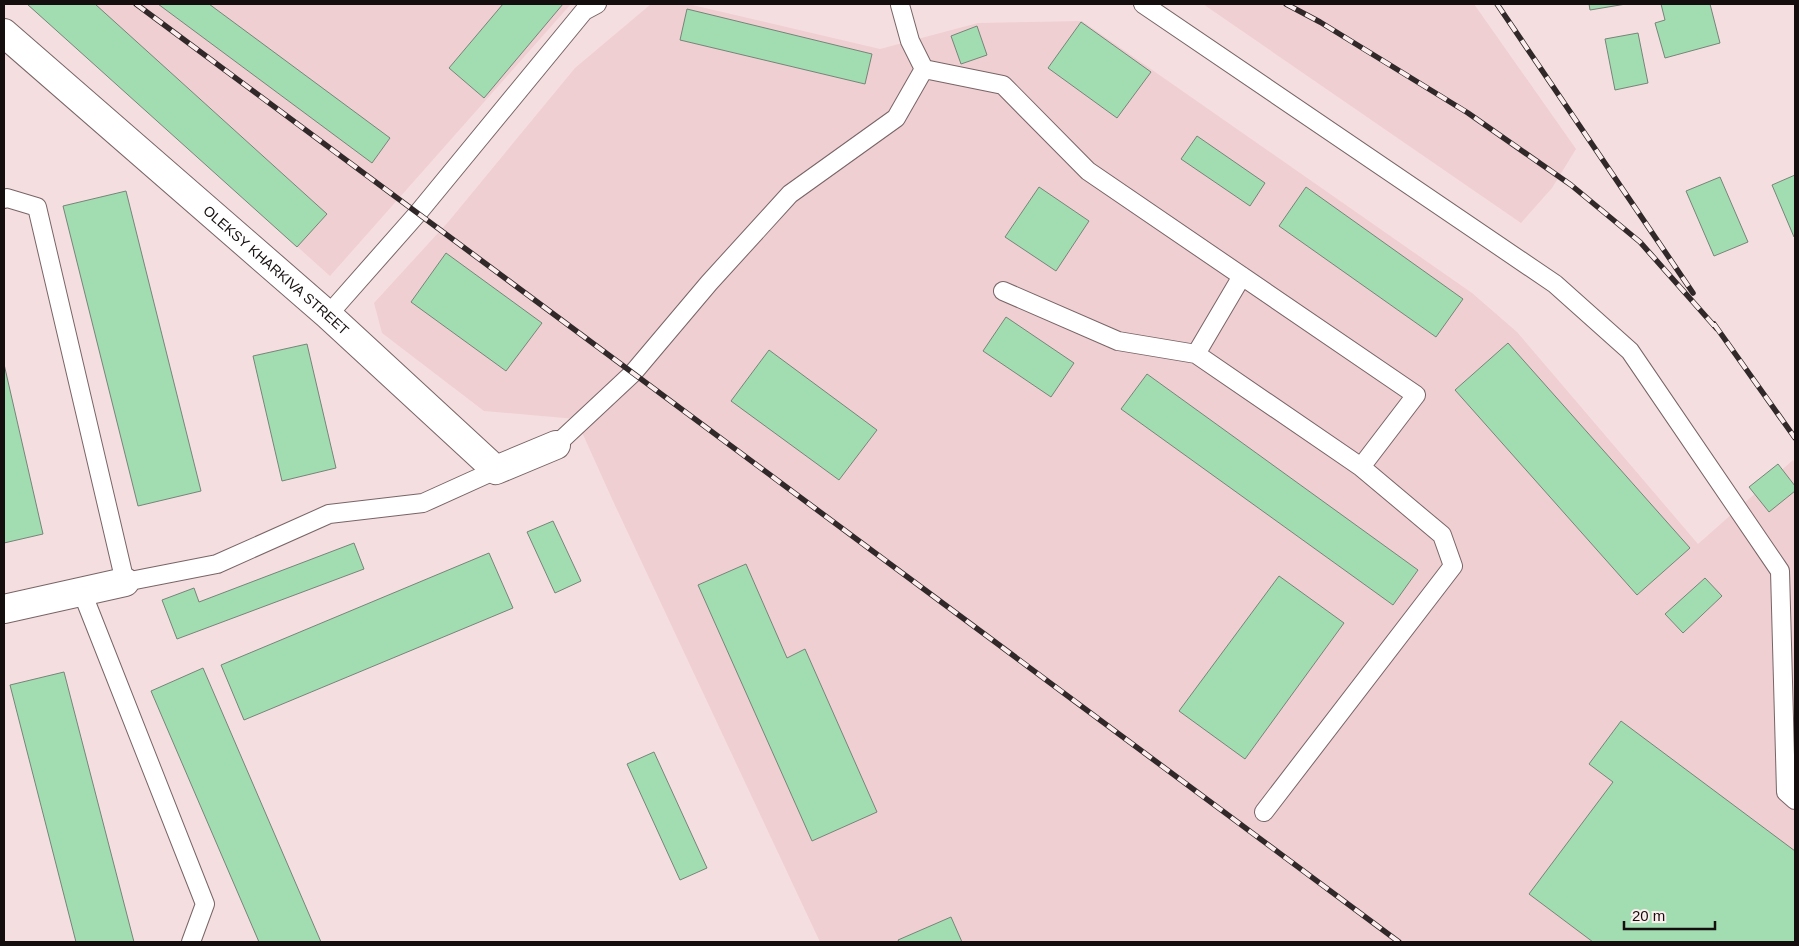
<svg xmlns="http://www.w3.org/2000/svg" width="1799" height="946" viewBox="0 0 1799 946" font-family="Arial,sans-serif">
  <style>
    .built { fill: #efcfd2 }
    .building { fill: #a2dcb1; stroke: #758579 }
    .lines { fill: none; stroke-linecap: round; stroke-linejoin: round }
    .lane-casing { stroke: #786466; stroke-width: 20 }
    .street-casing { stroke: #786466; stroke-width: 30 }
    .lane { stroke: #fff; stroke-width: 18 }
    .street { stroke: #fff; stroke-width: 28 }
    .rail-casing { stroke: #312829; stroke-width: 5.5 }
    .rail { stroke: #fceeef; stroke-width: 4; stroke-dasharray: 11; stroke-linecap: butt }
    .labels { text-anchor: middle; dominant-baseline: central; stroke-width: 4; stroke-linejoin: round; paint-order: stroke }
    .street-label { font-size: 14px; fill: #150e0e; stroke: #fceeef }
  </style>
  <rect width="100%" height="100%" fill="#f5dee0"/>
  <path class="built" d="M27 4H571L330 276Z
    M651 4H688L880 49 978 23 1082 21 1472 293 1517 332 1698 544 1793 460 1795 464V942H820L613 501 576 419 484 411 382 333 374 303 449 221 575 68Z
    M1203 4H1474L1576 149 1552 188 1521 223Z"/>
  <path class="building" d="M27 4H95L327 214 297 247Z
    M158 4H209L390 138 372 163Z
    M503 4H563L484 98 449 68Z
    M1589 4H1626L1590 10Z
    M1661 4H1710L1720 43 1665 58 1655 23 1665 20Z
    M687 9 872 54 865 84 680 40Z
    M1081 22 1151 72 1117 118 1048 68Z
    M977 26 987 55 961 64 951 36Z
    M1638 33 1648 83 1615 90 1605 39Z
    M1197 136 1265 183 1250 206 1181 159Z
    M1795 175V237H1794L1772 185Z
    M1720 177 1748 242 1714 256 1686 191Z
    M1039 187 1089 221 1056 271 1005 237Z
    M1306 187 1463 299 1436 337 1279 226Z
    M126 191 201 491 138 506 63 206Z
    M446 253 542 323 506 371 411 302Z
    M1006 317 1074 363 1051 397 983 351Z
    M1508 343 1690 548 1637 595 1455 390Z
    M307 344 336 468 282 481 253 356Z
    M769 350 877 430 839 480 731 401Z
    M4 364 43 534 4 543Z
    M1147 374 1418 570 1393 605 1121 409Z
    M1778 464 1795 486V491L1769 512 1749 487Z
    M553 521 581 581 555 593 527 532Z
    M354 543 364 569 177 639 162 600 194 588 199 602Z
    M489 553 513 608 244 720 221 665Z
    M746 564 787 658 805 649 877 812 812 841 698 585Z
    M1279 576 1344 623 1245 759 1179 711Z
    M1705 578 1722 596 1683 633 1665 614Z
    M203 668 321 942H259L151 691Z
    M64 672 134 942H76L10 685Z
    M1621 721 1795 851V942H1593L1529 894 1613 782 1589 764Z
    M654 752 707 868 680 880 627 764Z
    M951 917 962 942H899L898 940Z"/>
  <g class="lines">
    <g class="lane-casing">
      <path id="lane" d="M1143 4 1555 284 1630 351 1780 571 1786 792 1795 800
        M924 69 1003 85 1088 171 1416 395 1361 467
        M4 199 7 198 37 207 125 582 217 564 329 514 423 503 496 470
        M1003 291 1118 341 1196 354 1361 467 1442 535 1453 566 1264 812
        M328 315 418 213 584 11 597 4
        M1196 354 1242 276
        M556 445 633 373 709 283 790 194 896 118 924 69 910 41 900 5
        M82 592 205 904 191 942"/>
    </g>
    <g class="street-casing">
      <g id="street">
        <path id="s1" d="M4 33 328 315 496 470 556 445"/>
        <path d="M4 609 125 582"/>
      </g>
    </g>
    <use href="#lane" class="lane"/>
    <use href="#street" class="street"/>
    <g class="rail-casing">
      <path id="rail" d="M136 4 1399 942
        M1286 4 1320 22 1468 113 1571 185 1640 242 1717 329
        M1497 4 1693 293
        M1714 324 1795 438"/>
    </g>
    <use href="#rail" class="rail"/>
  </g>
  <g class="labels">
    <g class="street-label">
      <text stroke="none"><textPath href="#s1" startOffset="361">OLEKSY KHARKIVA STREET</textPath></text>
    </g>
  </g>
  <rect width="1799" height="946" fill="none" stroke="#150e0e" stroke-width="10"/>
  <path d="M1624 921v8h91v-8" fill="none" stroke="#150e0e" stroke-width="2.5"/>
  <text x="1632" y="921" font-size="15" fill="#150e0e" stroke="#fceeef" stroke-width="4" paint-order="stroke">20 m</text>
</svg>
